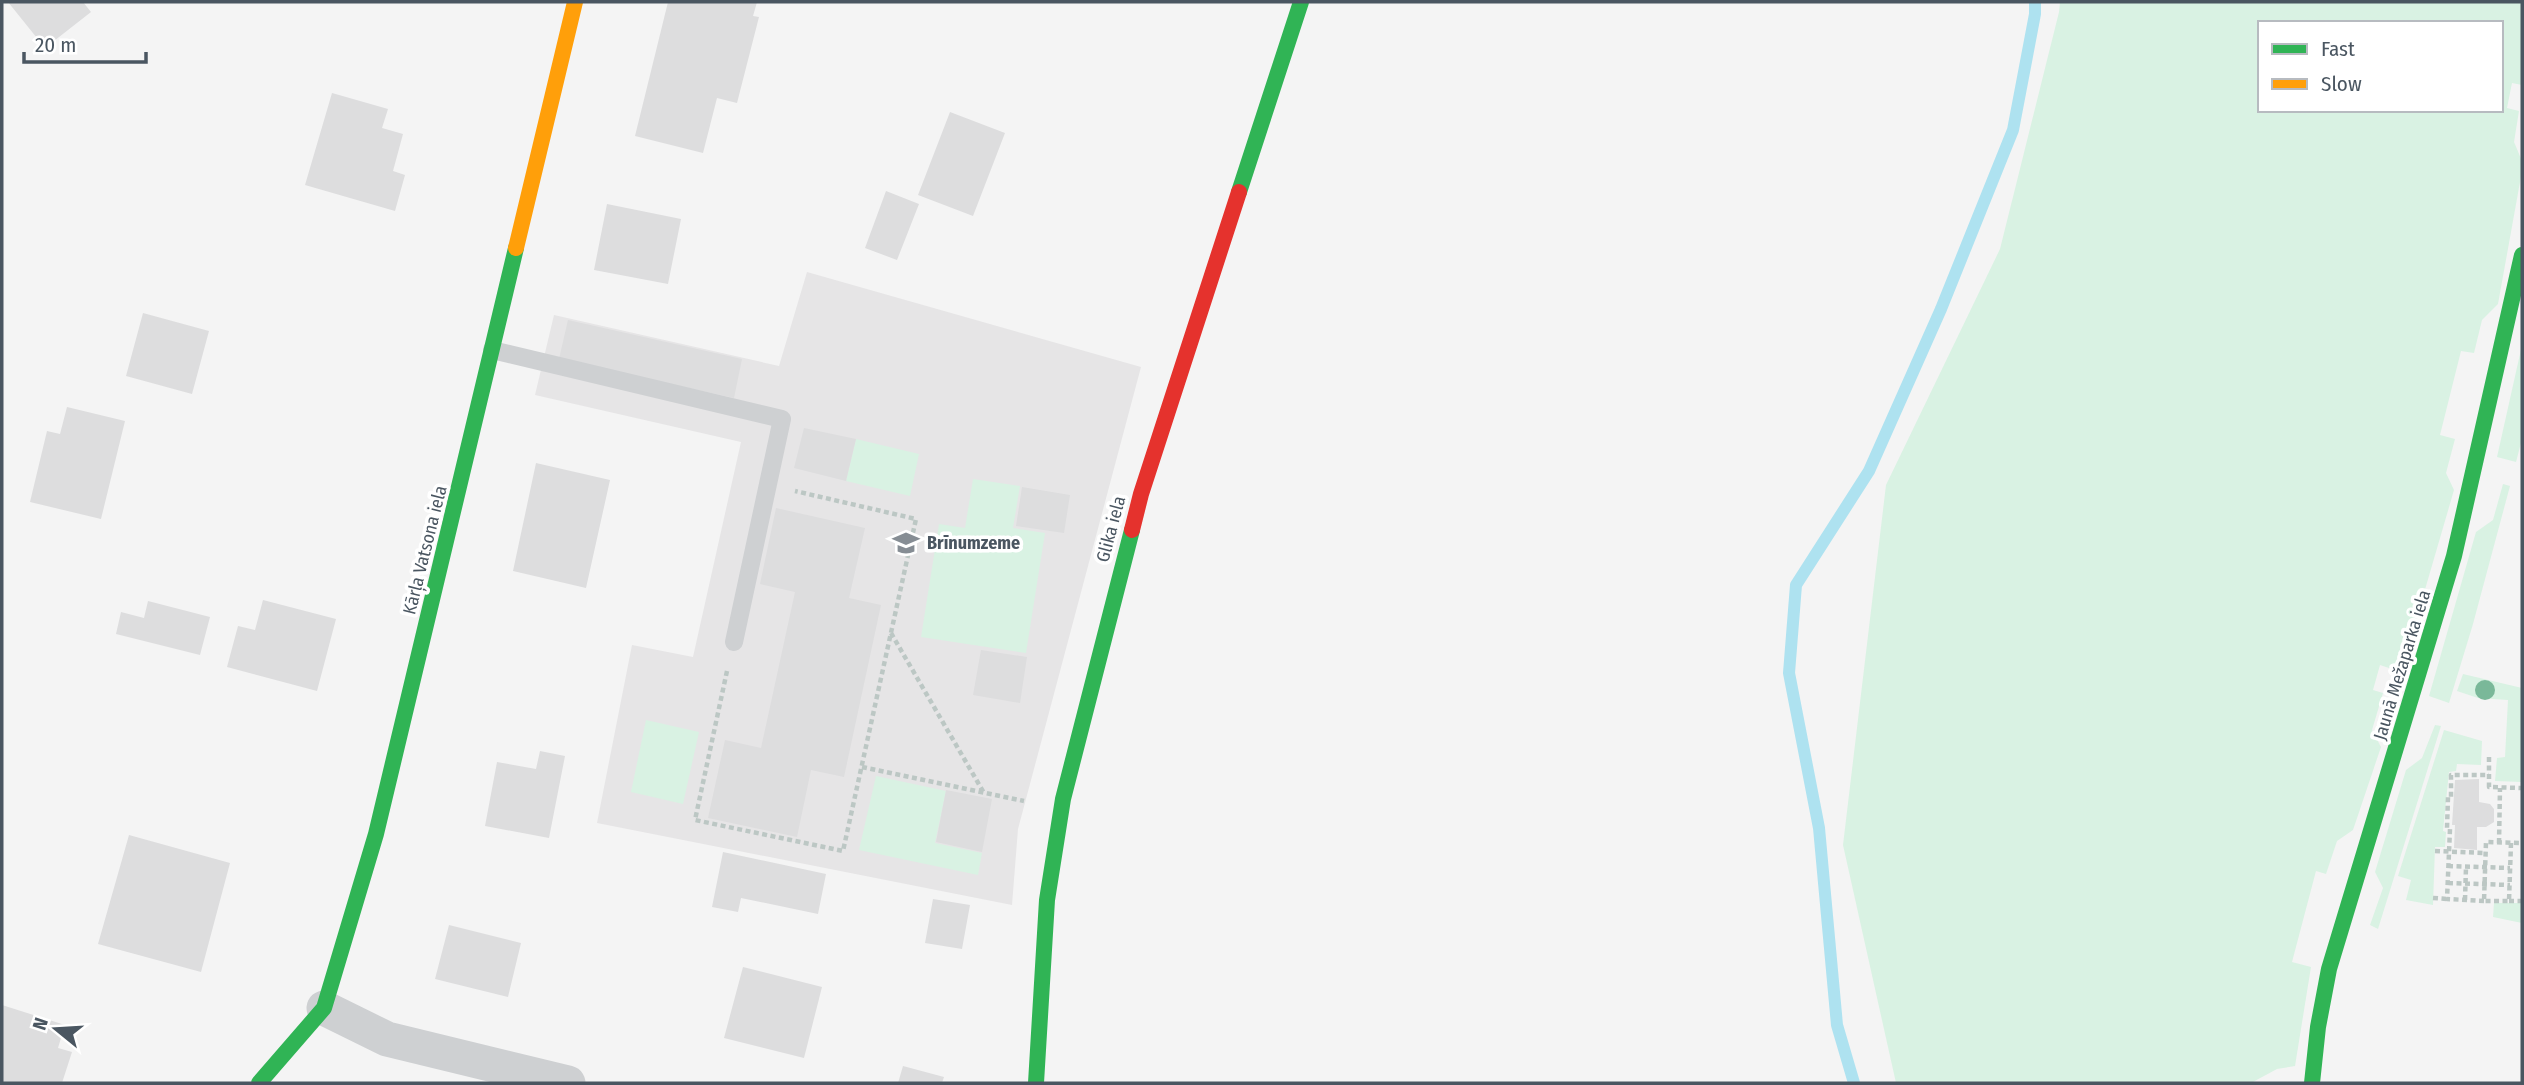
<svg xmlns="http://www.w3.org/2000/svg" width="2524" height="1085" viewBox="0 0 2524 1085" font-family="'Fira Sans Condensed',sans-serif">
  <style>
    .education { fill: #e6e5e6 }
    .green { fill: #d9f2e3; fill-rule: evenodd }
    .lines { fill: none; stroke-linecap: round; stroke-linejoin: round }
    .stream { stroke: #aee2f0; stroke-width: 12 }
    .building { fill: #ddddde }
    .path { stroke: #bcc7c4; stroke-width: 4.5; stroke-dasharray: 5 3.5; stroke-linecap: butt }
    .lane { stroke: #ced0d2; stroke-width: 18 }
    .street { stroke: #ced0d2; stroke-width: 35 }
    .fast { stroke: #30b455; stroke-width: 16 }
    .slow { stroke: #ff9f0a; stroke-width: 16 }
    .jam { stroke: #e5322d; stroke-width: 16 }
    .tree { fill: #7ab899 }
    .labels { text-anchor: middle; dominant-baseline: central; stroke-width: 7; stroke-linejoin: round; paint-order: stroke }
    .street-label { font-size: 18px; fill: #4a5661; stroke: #fff }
    .poi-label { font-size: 18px; font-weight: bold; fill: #4a5661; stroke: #fff; text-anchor: start }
  </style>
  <rect width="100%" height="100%" fill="#f4f4f4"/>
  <path class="education" d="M807 272 1141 367 1018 829 1012 905 597 823 632 645 693 657 741 442 535 395 554 315 779 366Z"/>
  <path class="green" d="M2060 2H2522V85L2512 83 2507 108 2519 111 2514 142 2522 161V171L2498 304 2482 320 2474 353 2461 351 2440 435 2455 439 2446 473 2454 490 2401 672 2380 665 2373 690 2383 693 2372 730 2381 747 2353 830 2337 841 2326 874 2316 871 2292 962 2311 967 2295 1066 2277 1069 2251 1083H1896L1843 845 1886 485 2000 249 2059 12ZM2260 23H2501V110H2260Z
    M2522 345V439L2516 462 2497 457Z
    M856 439 919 454 910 496 846 481Z
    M973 479 1020 486 1013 528 1045 533 1026 653 921 637 939 524 965 528Z
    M2503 484 2510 486 2473 624 2449 703 2429 696 2476 532 2493 520Z
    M2463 674 2522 688V782L2495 781 2497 758 2505 757 2508 700 2478 698 2457 691Z
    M646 720 699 732 683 804 631 792Z
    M2435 725 2441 726 2378 929 2370 925 2383 888 2375 872 2406 770 2422 758Z
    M2444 730 2482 741 2481 765 2457 764 2456 771 2449 772 2443 831 2446 832 2445 847H2435L2433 905 2406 900 2411 880 2398 876Z
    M876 776 946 791 935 843 982 853 978 875 859 850Z
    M2494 903H2522V923L2493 917Z"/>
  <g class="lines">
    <path class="stream" d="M1854 1083 1837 1025 1819 828 1789 673 1796 585 1869 471 1941 309 2013 130 2035 14V2"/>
  </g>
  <path class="building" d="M8 2H83L91 12 45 48Z
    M668 2H757L753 16 759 17 737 103 717 98 703 153 635 136Z
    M332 93 388 109 382 128 403 134 393 171 405 175 395 211 305 185Z
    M950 112 1005 133 973 216 918 195Z
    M886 191 919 204 897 260 865 248Z
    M607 204 681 219 668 284 594 270Z
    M143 313 209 331 192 394 126 376Z
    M568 320 742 359 734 398 559 359Z
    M67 407 125 421 101 519 30 502 47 431 60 434Z
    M804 428 856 439 846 481 794 468Z
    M536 463 610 480 586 588 513 571Z
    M1022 487 1070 495 1064 533 1016 526Z
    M776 508 865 528 849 598 881 605 844 777 811 770 797 837 708 818 725 740 761 748 795 592 760 584Z
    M263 600 336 619 317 691 227 667 238 626 255 630Z
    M148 601 210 617 200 655 116 634 121 612 144 618Z
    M981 650 1027 657 1020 703 973 695Z
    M540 751 565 756 549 838 485 826 497 762 536 769Z
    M2479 779V802L2490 804 2494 809V822L2486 827H2477V850L2454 848 2455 825H2452L2455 780Z
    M946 790 992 799 982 852 936 842Z
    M129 835 230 863 201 972 98 944Z
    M723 852 826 874 818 914 741 898 738 912 712 907Z
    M933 899 970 905 962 949 925 943Z
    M449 925 521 943 508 997 435 979Z
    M743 967 822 987 804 1058 724 1038Z
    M2 1005 65 1025 58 1048 72 1052 62 1083H2Z
    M903 1066 944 1077 942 1083H898Z"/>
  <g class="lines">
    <path class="path" d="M891 633 984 793
      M727 671 695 820 843 851 916 519 795 491
      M2489 757V787L2522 788
      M862 767 1024 801
      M2499 843 2500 788
      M2511 843 2509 901H2484L2486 842 2522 843
      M2435 851 2485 853
      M2448 866 2510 868
      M2448 883 2510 885
      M2433 898 2447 899
      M2465 900 2466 867
      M2484 901 2447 899 2450 829 2447 828 2448 797H2451V775H2489
      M2509 901H2522"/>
    <path class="lane" d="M492 350 782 419 734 642"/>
    <path class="street" d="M324 1008 387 1039 568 1083"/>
    <path class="fast" d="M1239 192 1301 2
      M259 1083 324 1008 376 834 516 248
      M1036 1083 1047 900 1063 799 1132 530
      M2312 1083 2318 1027 2329 969 2454 556 2522 255"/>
    <path class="slow" d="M516 248 575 2"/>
    <path class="jam" d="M1132 530 1141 494 1239 192"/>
  </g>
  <circle class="tree" cx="2485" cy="690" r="10"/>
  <defs>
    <g id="school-bare" transform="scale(2.1)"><path d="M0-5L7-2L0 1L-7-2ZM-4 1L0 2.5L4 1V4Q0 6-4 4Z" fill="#868d94" stroke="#fff" stroke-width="2.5" paint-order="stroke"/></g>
  </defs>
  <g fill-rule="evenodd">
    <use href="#school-bare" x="906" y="543"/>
  </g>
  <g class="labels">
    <g class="street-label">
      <text transform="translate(1111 529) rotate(-75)">Glika iela</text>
      <text transform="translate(425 550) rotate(-76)">Kārļa Vatsona iela</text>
      <text transform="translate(2402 665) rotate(-73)">Jaunā Mežaparka iela</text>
    </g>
    <g class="poi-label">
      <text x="927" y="543">Brīnumzeme</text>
    </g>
  </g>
  <rect width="2524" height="1085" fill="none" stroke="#4a5661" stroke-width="7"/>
  <rect x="2258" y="21" width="245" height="91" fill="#ffffff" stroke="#b7bbc0" stroke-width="2"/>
  <rect x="2272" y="44" width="35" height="10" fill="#30b455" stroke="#b7bbc0" stroke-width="2"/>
  <text x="2321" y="56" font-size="21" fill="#4a5661">Fast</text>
  <rect x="2272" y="79" width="35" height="10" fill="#ff9f0a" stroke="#b7bbc0" stroke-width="2"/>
  <text x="2321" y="91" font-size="21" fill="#4a5661">Slow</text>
  <g transform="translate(56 1029) rotate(288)" stroke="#ffffff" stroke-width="5" paint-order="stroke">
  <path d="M0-5L12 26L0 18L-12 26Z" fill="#4a5661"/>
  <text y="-10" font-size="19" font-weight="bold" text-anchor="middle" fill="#4a5661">N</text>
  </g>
  <path d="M24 52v10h122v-10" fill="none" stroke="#4a5661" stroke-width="3.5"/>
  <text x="35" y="52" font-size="21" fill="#4a5661" stroke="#ffffff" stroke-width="5" paint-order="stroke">20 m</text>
</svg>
